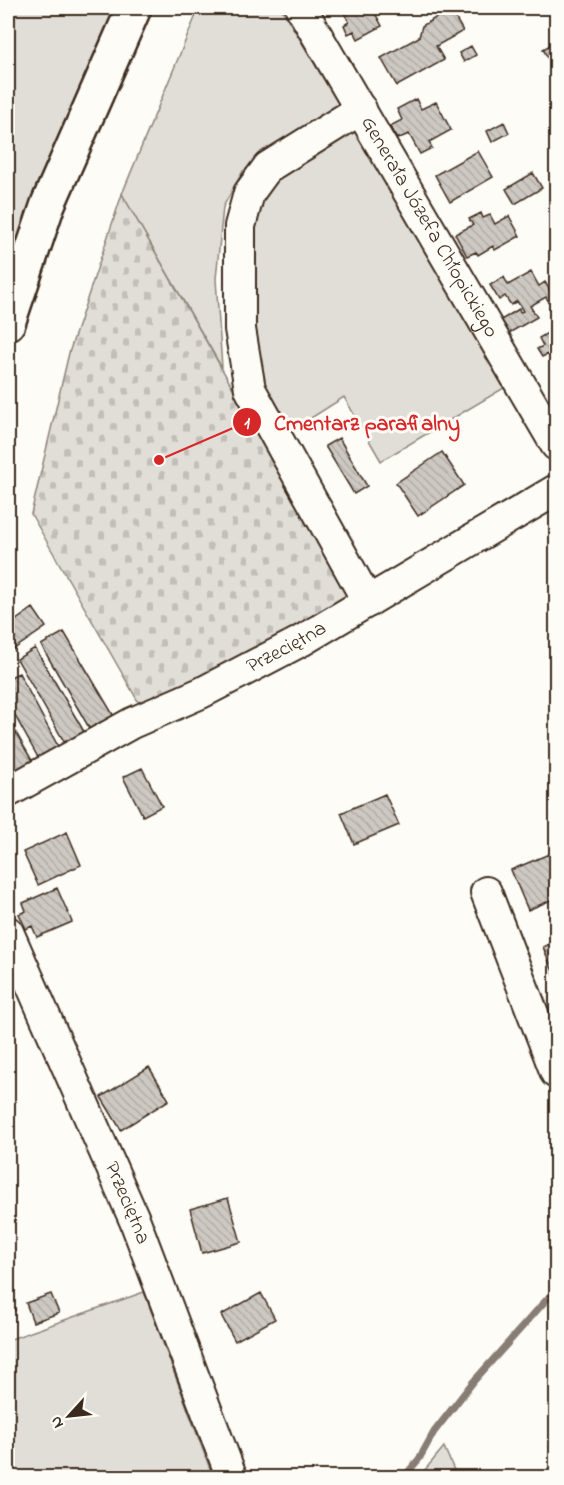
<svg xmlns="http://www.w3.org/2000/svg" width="564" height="1485" viewBox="0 0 564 1485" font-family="'Indie Flower',sans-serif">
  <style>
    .green { fill: #e1ded7; stroke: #8e847a; stroke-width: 1.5 }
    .cemetery { fill: url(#cemetery-stones); stroke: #8e847a; stroke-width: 1.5 }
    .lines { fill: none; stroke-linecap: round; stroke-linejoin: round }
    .stream { stroke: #887d74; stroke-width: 7 }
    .building { fill: url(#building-back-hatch); stroke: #3b2a1e; stroke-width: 1.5 }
    .minor-casing { stroke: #3b2a1e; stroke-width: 34 }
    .highway-casing { stroke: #3b2a1e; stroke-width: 38 }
    .minor { stroke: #fdfcf7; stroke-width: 30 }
    .highway { stroke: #fdfcf7; stroke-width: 33 }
    .labels { text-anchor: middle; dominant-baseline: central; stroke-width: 6; stroke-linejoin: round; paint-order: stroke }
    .street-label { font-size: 21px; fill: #3b2a1e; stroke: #fdfcf7 }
    .leader { fill: none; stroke: #d62828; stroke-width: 2 }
    .callout-dot { fill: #d62828; stroke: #fdfcf7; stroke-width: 2 }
    .mark-label { font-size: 18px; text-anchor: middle; font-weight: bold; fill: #fff }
    .callout-label { font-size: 22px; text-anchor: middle; font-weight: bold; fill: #d62828; stroke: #fdfcf7; stroke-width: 6; stroke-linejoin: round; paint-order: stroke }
  </style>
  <defs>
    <pattern id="cemetery-stones" width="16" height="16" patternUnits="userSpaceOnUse" patternTransform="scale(1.5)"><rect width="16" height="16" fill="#e1ded7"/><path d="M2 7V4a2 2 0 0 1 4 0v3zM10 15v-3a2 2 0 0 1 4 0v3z" fill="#c2bfb8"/></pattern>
    <pattern id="building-back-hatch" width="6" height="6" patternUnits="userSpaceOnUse" patternTransform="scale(1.5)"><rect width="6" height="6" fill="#cdc8c2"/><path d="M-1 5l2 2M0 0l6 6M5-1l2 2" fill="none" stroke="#b1aca6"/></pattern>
  </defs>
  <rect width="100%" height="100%" fill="#fdfcf7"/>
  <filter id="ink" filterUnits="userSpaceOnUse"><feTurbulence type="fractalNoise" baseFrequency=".0167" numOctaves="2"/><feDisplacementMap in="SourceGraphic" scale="12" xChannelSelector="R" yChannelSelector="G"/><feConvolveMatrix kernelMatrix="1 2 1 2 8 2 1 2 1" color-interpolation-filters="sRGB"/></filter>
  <g filter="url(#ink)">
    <path class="green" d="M13 8H121L8 288V106Z
      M199 8H281L340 106 243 171 223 207 216 279 222 368 122 194Z
      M354 127 504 388 381 461 344 397 286 434C278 419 266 402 261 385 252 353 247 221 263 194 279 168 328 144 354 127Z
      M144 1292 213 1477H8V1340Z
      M444 1447 457 1477H419Z"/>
    <path class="cemetery" d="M122 194 354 600 143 710 31 514 69 353Z"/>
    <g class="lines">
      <path class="stream" d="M403 1478 419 1459 434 1432 473 1382 556 1289"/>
    </g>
    <path class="building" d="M354 8H376L378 11 375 13 382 26 358 39 354 31 348 34 344 25 349 22 344 13Z
      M450 9 463 31 436 46 444 60 397 86 381 58 419 37 422 26Z
      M554 43 556 48V62L551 64 543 49Z
      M471 46 476 55 464 62 459 53Z
      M416 99 421 109 436 102 451 130 429 142 432 148 420 154 409 134 397 139 390 126 402 120 397 109Z
      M504 122 509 133 492 142 487 131Z
      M478 151 493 177 450 202 435 175Z
      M533 173 542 188 515 204 506 189Z
      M481 213 483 218 490 215 495 224 509 216 520 236 495 250 493 246 478 255 476 252 467 256 455 234 473 225 469 219Z
      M531 272 539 286 545 282 555 299 549 302 546 297 530 306 537 317 509 333 501 320 519 309 520 312 523 311 517 301 511 305 505 296 499 300 490 285 504 277 508 285Z
      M556 328V362L554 364 548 354 542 357 537 349 543 346 539 338Z
      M339 438 367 486 354 494 325 446Z
      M442 452 464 485 418 516 396 483Z
      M33 608 46 627 8 653V626Z
      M64 632 115 718 91 731 41 645Z
      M35 648 86 735 66 745 17 659Z
      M19 673 60 750 40 761 8 703V678Z
      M556 688V705L550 691Z
      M8 719 34 764 14 776 8 765Z
      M142 768 162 806 143 816 123 777Z
      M385 794 399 825 354 844 341 813Z
      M67 832 81 865 38 885 23 852Z
      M549 854 556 872V898L528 910 511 870Z
      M57 888 72 922 37 937 32 926 26 929 19 914 26 911 23 903Z
      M556 941V979L543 947Z
      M149 1067 169 1100 121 1130 101 1097Z
      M228 1198 241 1242 202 1253 190 1209Z
      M8 1292 15 1310 8 1313Z
      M261 1293 275 1319 235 1341 221 1315Z
      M51 1294 59 1313 33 1322 26 1303Z"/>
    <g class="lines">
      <g class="minor-casing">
        <g id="minor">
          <path id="s1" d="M301 8 556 445"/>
          <path d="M361 109 268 167 249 193 240 226V329L250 389 368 602"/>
          <path id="s2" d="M8 792 132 723 201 693 301 641 556 490"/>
          <path d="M486 892 556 1073"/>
          <path id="s3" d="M8 932 135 1221 232 1478"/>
        </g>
      </g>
      <g class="highway-casing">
        <path id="highway" d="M8 323 48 204 134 8"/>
      </g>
      <use href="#minor" class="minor"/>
      <use href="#highway" class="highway"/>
    </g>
  </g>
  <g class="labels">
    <g class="street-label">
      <text stroke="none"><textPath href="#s1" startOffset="254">Generała Józefa Chłopickiego</textPath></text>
      <text stroke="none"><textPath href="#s2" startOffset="314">Przeciętna</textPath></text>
      <text stroke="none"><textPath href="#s3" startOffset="296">Przeciętna</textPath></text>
    </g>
  </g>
  <path class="leader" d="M159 460L247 422"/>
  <g class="callout-dot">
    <circle cx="159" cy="460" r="6"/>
    <circle cx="247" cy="422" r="15"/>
  </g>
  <g class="mark-label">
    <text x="247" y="428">1</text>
  </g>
  <g class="callout-label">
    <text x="367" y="430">Cmentarz parafialny</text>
  </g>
  <rect width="564" height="1485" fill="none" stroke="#fdfcf7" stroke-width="30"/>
  <rect x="15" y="15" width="534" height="1455" fill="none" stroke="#3b2a1e" stroke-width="2" filter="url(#ink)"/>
  <g transform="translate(69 1416) rotate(243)" stroke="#fdfcf7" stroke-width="4.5" paint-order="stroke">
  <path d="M0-4.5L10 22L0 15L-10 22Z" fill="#3b2a1e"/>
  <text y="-9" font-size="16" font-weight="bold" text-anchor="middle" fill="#3b2a1e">N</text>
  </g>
</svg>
